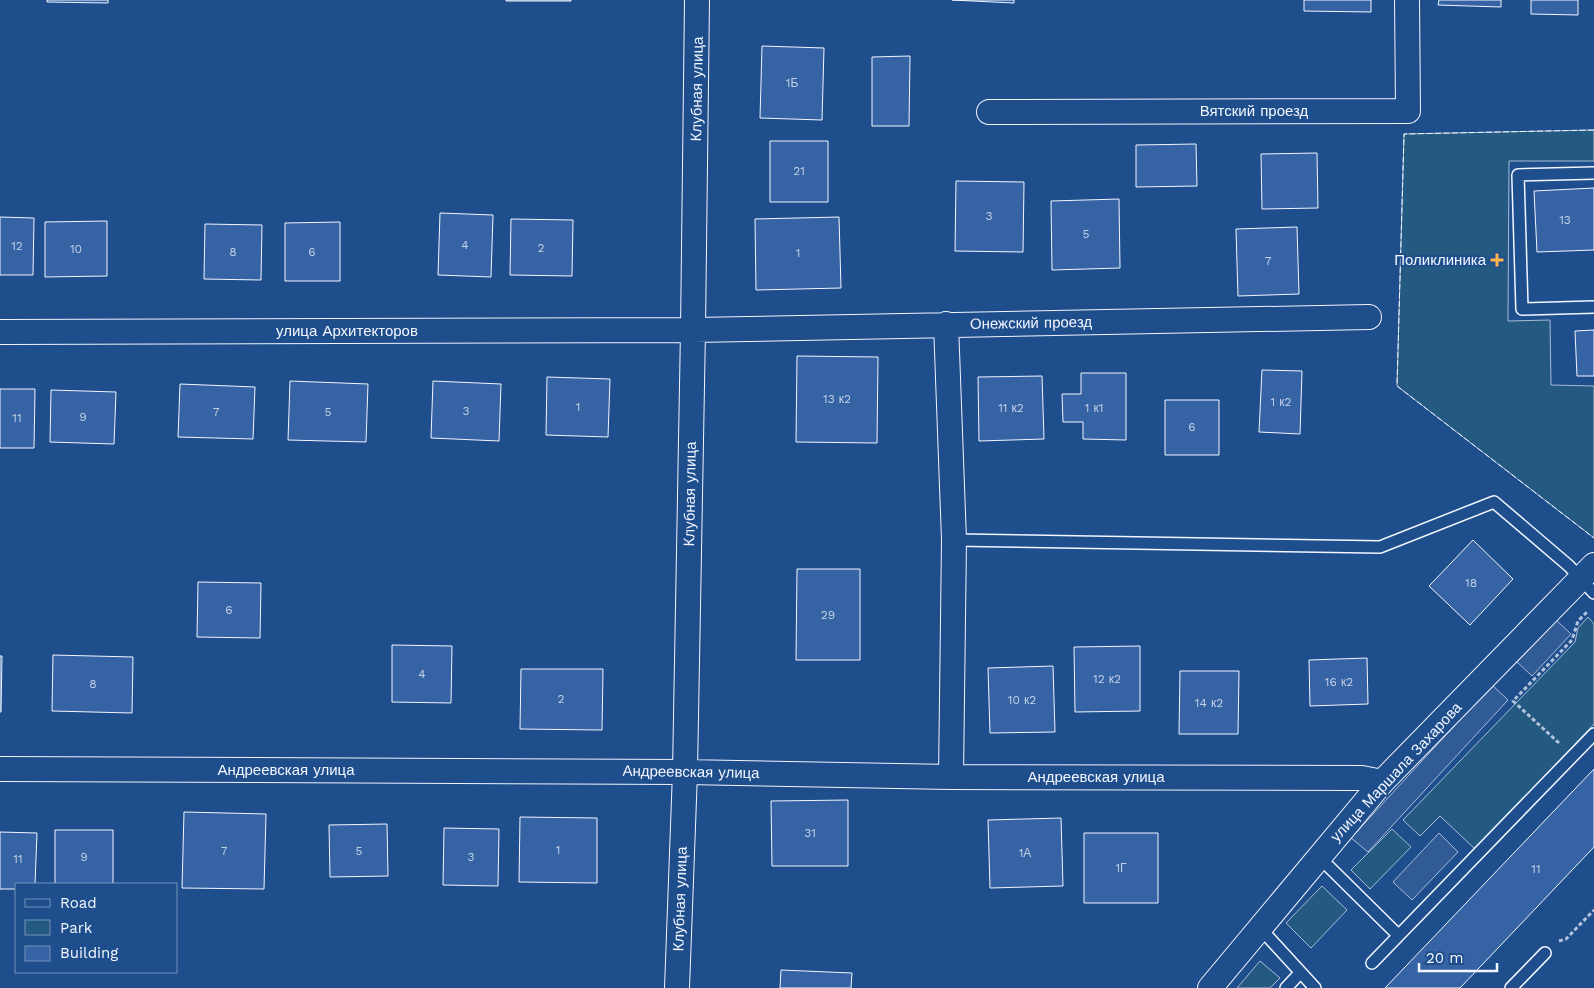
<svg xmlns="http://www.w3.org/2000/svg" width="1594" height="988" viewBox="0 0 1594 988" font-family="'Work Sans',sans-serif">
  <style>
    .green { fill: #245a82; stroke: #a8bbd7 }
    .parking { fill: #305b95; stroke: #a8bbd7 }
    .building { fill: #3563a3; stroke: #f2f6ff }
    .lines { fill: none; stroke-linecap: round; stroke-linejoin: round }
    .service-casing { stroke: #f2f6ff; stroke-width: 14 }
    .minor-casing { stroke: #f2f6ff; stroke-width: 26 }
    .path { stroke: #b3c4dc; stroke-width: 3; stroke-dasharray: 4 2.5; stroke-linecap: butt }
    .service { stroke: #1f4e8c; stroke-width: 11 }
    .minor { stroke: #1f4e8c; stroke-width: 24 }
    .fence { stroke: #f2f6ff; stroke-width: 1; stroke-dasharray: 6 2.5; stroke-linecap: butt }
    .poi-dot { fill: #ffb74d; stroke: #1f4e8c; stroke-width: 2 }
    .labels { text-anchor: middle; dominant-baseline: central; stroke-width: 4; stroke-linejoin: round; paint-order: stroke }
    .number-label { font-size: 12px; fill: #c3d1e8 }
    .street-label { font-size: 15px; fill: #f2f6ff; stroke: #1f4e8c }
    .poi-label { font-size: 15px; fill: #f2f6ff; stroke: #1f4e8c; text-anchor: end }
  </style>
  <rect width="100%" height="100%" fill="#1f4e8c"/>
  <path class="green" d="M1594 130V161H1509L1508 321 1550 320 1551 385 1594 386V538L1397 386 1404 134Z
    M1588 617 1594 624V724L1475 849 1440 816 1420 836 1403 820 1575 642 1578 628Z
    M1392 829 1411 847 1370 889 1351 870Z
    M1322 886 1347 910 1311 948 1286 923Z
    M1260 961 1280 978 1270 988H1237Z"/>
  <path class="parking" d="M1555 619 1571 634 1532 676 1516 661Z
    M1492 685 1508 700 1368 852 1351 838Z
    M1439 833 1458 852 1412 900 1393 882Z"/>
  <path class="building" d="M47 0H108V3L47 2Z
    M506 0H571V1H506Z
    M952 0H1014V3Z
    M1304 0H1371V12L1304 11Z
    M1439 0H1501V7L1438 5Z
    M1531 0H1578V15L1531 14Z
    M762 46 824 48 822 120 760 118Z
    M910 56 909 126H872V57Z
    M770 141H828V202H770Z
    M1196 144 1197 186 1136 187V145Z
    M1317 153 1318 208 1262 209 1261 154Z
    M956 181 1024 182 1023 252 955 251Z
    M1594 188V250L1537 252 1534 191Z
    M1119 199 1120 268 1052 270 1051 201Z
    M440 213 493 215 491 277 438 275Z
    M0 217 34 218 33 275H0Z
    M839 217 841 288 756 290 755 219Z
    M511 219 573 220 572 276 510 275Z
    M107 221V276L45 277V222Z
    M340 222V281H285V223Z
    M205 224 262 225 261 280 204 279Z
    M1297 227 1299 294 1238 296 1236 229Z
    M1594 330V376H1577L1575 331Z
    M797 356 878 357 877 443 796 442Z
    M1262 370 1302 371 1300 434 1259 432Z
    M1081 373H1126V440L1083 439V422H1063L1062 394H1081Z
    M1042 376 1044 439 979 441 978 377Z
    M547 377 610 379 608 437 546 435Z
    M290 381 368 384 366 442 288 440Z
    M433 381 501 384 499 441 431 438Z
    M180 384 255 387 253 439 178 437Z
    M0 389H35L34 448H0Z
    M51 390 116 392 114 444 50 442Z
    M1165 400H1219V455H1165Z
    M1473 540 1513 579 1470 625 1429 586Z
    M797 569H860V660H796Z
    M198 582 261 583 260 638 197 637Z
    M392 645 452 646 451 703 392 702Z
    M1140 646V711L1075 712 1074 647Z
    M53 655 133 657 132 713 52 711Z
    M0 656H2L1 712H0Z
    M1367 658 1368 704 1310 706 1309 660Z
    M1053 666 1055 732 990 733 988 668Z
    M521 669H603L602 730 520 729Z
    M1180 671H1239L1238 734H1179Z
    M1594 769V847L1460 988H1385Z
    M848 800V866H772L771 801Z
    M184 812 266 814 264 889 182 888Z
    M520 817 597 818V883L519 882Z
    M1061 818 1063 886 990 888 988 820Z
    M387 824 388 876 330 877 329 825Z
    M444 828 499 829 498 886 443 885Z
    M55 830H113V884H55Z
    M0 832 37 833 35 884H16V889H0Z
    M1084 833H1158V903H1084Z
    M781 970 852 973 851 988H780Z"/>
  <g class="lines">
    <g class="service-casing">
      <path id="service" d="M1594 173 1518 175 1522 309 1594 307
        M954 540 1380 547 1494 502 1569 566 1594 593
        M1319 857 1398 935
        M1260 928 1315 988
        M1372 963 1594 734
        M1286 988 1300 973
        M1511 988 1545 953"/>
    </g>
    <g class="minor-casing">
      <path id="minor" d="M989 112 1408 111 1407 0
        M946 324 954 540 951 777
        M0 332 693 330 1369 317
        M0 769 685 772 951 777 1362 778 1382 782
        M677 988 685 772 693 330 697 0
        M1210 988 1382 782 1594 565"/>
    </g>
    <path class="path" d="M1559 743 1513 701 1572 640 1578 621 1588 611
      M1559 941 1566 939 1594 910"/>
    <use href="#service" class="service"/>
    <use href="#minor" class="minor"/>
    <path class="fence" d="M1594 130 1404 134 1397 386 1594 538"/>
  </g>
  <path class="poi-dot" d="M1494.5 252.5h5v5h5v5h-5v5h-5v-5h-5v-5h5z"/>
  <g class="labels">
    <g class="number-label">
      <text x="792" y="83">1Б</text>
      <text x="799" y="171">21</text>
      <text x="989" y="216">3</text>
      <text x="1565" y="220">13</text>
      <text x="1086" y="234">5</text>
      <text x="465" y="245">4</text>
      <text x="17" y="246">12</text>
      <text x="541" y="248">2</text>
      <text x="76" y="249">10</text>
      <text x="233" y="252">8</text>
      <text x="312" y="252">6</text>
      <text x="798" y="253">1</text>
      <text x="1268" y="261">7</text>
      <text x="837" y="399">13 к2</text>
      <text x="1281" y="402">1 к2</text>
      <text x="578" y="407">1</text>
      <text x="1011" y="408">11 к2</text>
      <text x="1094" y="408">1 к1</text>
      <text x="466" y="411">3</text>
      <text x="216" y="412">7</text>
      <text x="328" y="412">5</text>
      <text x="83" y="417">9</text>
      <text x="17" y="418">11</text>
      <text x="1192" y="427">6</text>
      <text x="1471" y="583">18</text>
      <text x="229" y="610">6</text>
      <text x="828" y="615">29</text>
      <text x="422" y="674">4</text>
      <text x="1107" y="679">12 к2</text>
      <text x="1339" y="682">16 к2</text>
      <text x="93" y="684">8</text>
      <text x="561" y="699">2</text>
      <text x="1022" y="700">10 к2</text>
      <text x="1209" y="703">14 к2</text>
      <text x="810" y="833">31</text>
      <text x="558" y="850">1</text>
      <text x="224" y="851">7</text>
      <text x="359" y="851">5</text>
      <text x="1025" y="853">1А</text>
      <text x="84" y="857">9</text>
      <text x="471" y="857">3</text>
      <text x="18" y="859">11</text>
      <text x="1121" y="868">1Г</text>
      <text x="1536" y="869">11</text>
    </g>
    <g class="street-label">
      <text transform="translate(697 89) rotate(-89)">Клубная улица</text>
      <text x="1254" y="111">Вятский проезд</text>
      <text transform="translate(1031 323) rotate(-1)">Онежский проезд</text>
      <text x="347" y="331">улица Архитекторов</text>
      <text transform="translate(690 494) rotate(-89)">Клубная улица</text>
      <text x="286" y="770">Андреевская улица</text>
      <text transform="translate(691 772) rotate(1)">Андреевская улица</text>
      <text transform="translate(1396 772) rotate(-47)">улица Маршала Захарова</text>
      <text x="1096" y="777">Андреевская улица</text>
      <text transform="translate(680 899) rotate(-88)">Клубная улица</text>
    </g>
    <g class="poi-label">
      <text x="1486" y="260">Поликлиника</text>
    </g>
  </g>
  <rect x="15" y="883" width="162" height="90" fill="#1f4e8c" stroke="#7391ba"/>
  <rect x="25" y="899" width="25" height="8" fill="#1f4e8c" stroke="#7391ba"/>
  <text x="60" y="908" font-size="15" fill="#f2f6ff">Road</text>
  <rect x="25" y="920" width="25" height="15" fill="#245a82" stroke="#7391ba"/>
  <text x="60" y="933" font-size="15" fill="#f2f6ff">Park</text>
  <rect x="25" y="946" width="25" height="15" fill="#3563a3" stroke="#7391ba"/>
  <text x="60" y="958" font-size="15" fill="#f2f6ff">Building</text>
  <path d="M1419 963v8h78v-8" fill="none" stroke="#f2f6ff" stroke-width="2.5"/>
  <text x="1426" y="963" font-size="15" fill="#f2f6ff" stroke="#1f4e8c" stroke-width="4" paint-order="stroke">20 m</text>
</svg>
